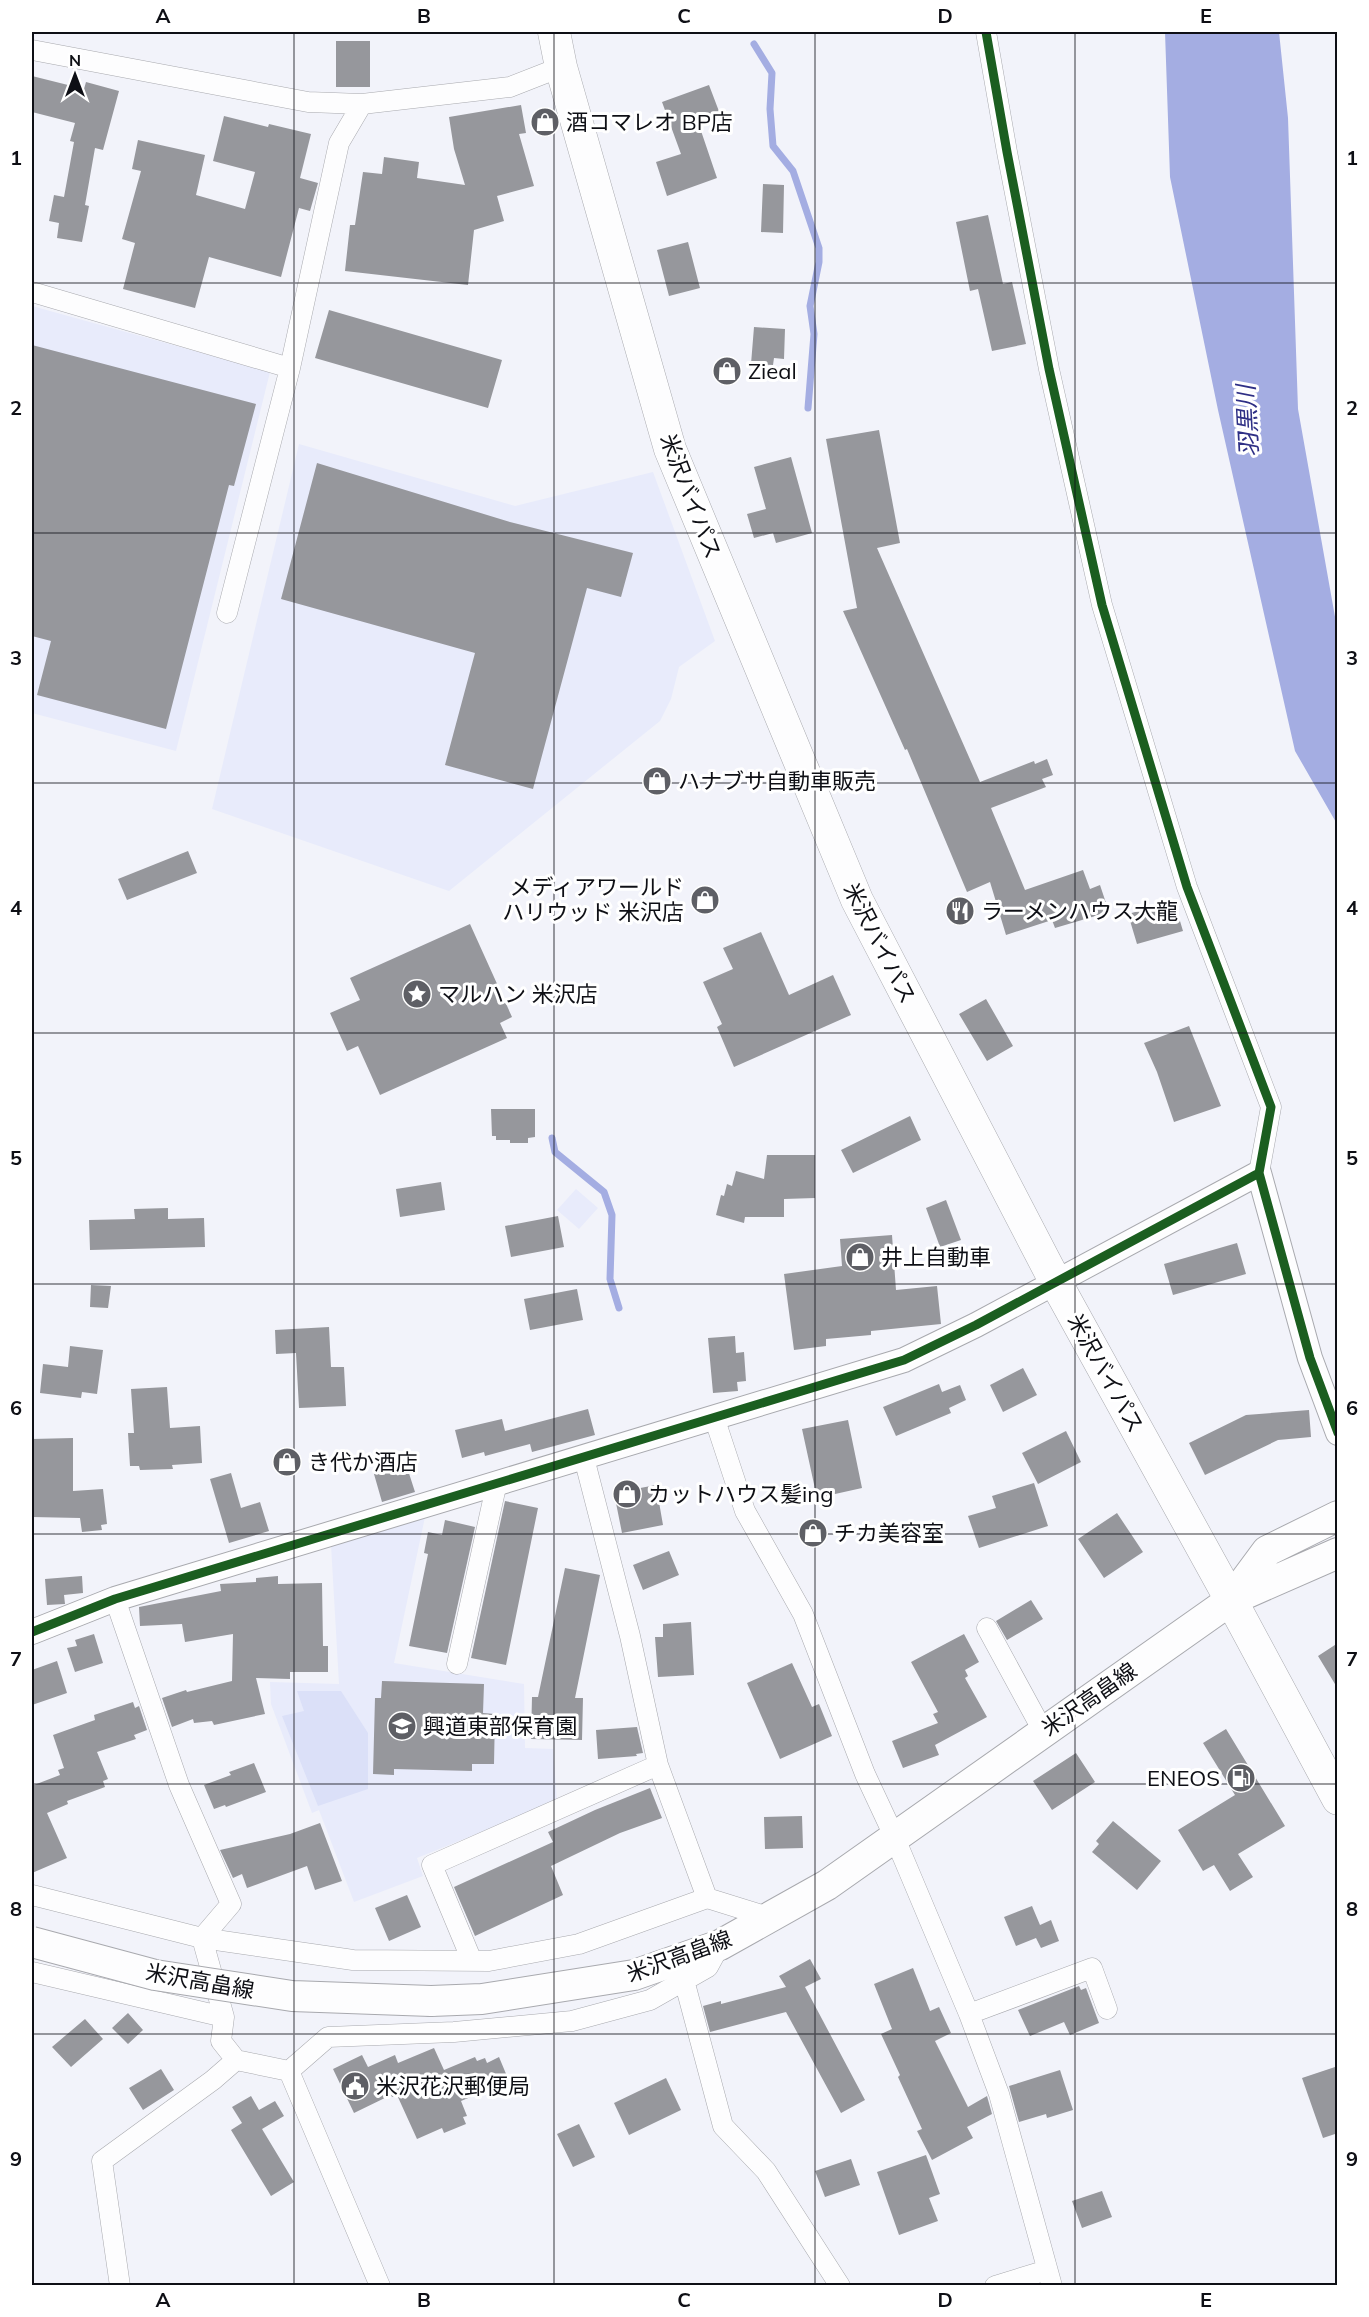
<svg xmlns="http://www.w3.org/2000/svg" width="1369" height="2317" viewBox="0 0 1369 2317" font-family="Mulish,'Noto Sans JP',sans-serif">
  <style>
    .built { fill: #e8ebfb }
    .green { fill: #dbe0f8 }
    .water { fill: #a4ade2 }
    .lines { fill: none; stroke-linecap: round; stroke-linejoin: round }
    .stream { stroke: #a4ade2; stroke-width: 7 }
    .building { fill: #96979c }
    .minor-casing { stroke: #a8a9ae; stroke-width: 21 }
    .tertiary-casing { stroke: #a8a9ae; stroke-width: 26 }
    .primary-casing { stroke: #a8a9ae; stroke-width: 32 }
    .trunk-casing { stroke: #a8a9ae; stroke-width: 33 }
    .minor { stroke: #fdfdfe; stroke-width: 20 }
    .tertiary { stroke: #fdfdfe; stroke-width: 24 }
    .primary { stroke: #fdfdfe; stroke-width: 30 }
    .trunk { stroke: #fdfdfe; stroke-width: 32 }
    .primary-bridge-casing { stroke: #a8a9ae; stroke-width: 32; stroke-linecap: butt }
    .primary-bridge { stroke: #fdfdfe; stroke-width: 30 }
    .cycleway-casing { stroke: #fff; stroke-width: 13 }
    .cycleway { stroke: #1b5e20; stroke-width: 9 }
    .grid { fill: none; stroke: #0e0f15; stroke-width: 1.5; stroke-opacity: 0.55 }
    .labels { text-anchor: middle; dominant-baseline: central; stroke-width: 6; stroke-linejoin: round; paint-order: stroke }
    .poi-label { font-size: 22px; fill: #0e0f15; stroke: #fff; text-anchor: start }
    .street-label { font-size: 22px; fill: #0e0f15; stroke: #fff }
    .water-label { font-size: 24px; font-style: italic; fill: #2e2f85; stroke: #fff }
    .neatline { fill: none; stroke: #0e0f15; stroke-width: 2 }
    .grid-label { font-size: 20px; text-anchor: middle; font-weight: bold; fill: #0e0f15 }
  </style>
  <rect width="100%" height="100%" fill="#f2f3fa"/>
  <path class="built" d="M32 306 270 372 176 751 32 713Z
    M299 444 515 506 653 472 715 641 679 667 671 699 660 721 449 891 212 809Z
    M576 1189 598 1208 579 1229 557 1210Z
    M425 1517 394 1663 524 1684 525 1748 553 1749 557 1801 417 1858 423 1876 354 1902 319 1810 312 1813 271 1704 270 1682 339 1684 331 1545Z"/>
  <path class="green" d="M297 1691H341L368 1733V1789L318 1806 282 1716 304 1711Z"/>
  <path class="water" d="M1165 32H1279L1288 118 1298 409 1337 628V824L1295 751 1218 410 1170 177Z"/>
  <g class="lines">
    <path class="stream" d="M754 44 772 73 770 109 773 146 793 171 819 248V262L810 306 814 334 808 408
      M552 1138 555 1152 604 1192 612 1215 610 1279 619 1308"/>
  </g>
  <path class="building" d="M336 41H370V87H336Z
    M32 76 84 89 86 82 119 91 103 150 95 148 85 205 89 206 82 242 57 238 59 223 49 221 54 195 64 197 74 142 70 141 75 123 32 112Z
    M709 85 720 114 698 122 717 178 667 196 656 162 681 154 662 102Z
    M521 105 526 133 519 134 534 186 497 196 504 221 474 230 468 285 345 271 350 225H355L363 172 382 174 384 157 419 162 417 178 465 185 454 149 449 117Z
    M224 116 268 127 269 124 311 134 300 178 318 183 310 211 299 208 281 277 209 257 195 308 123 289 135 243 122 239 141 171 132 169 138 140 205 155 196 195 245 209 255 172 213 161Z
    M763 184 784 185 783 233 761 232Z
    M988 215 1003 284 1012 282 1026 344 992 351 978 289 970 291 956 222Z
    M688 242 700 288 669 296 657 250Z
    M329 310 502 360 488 408 315 358Z
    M754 327 785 329 784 359 774 358 773 365 751 364Z
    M32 345 256 404 234 486 229 485 166 729 37 695 51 641 32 636Z
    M879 430 900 543 877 548 980 782 1034 761 1035 764 1047 759 1053 775 1042 779 1046 787 991 808 1025 890 1083 870 1090 889 1100 885 1109 912 1055 928 1052 920 1006 935 990 882 967 892 907 749 905 750 843 611 857 608 826 439Z
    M791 457 812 533 776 543 773 533 754 538 747 514 766 509 754 467Z
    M317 463 510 522 633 553 621 597 587 588 533 789 445 765 475 653 281 599Z
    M188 851 197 873 127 900 118 879Z
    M1174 901 1183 931 1137 944 1128 914Z
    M470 924 512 1017 500 1023 507 1038 380 1095 358 1046 347 1051 330 1013 360 1000 350 978Z
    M761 932 789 995 833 975 851 1015 734 1067 717 1027 722 1024 703 982 733 969 723 948Z
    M986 999 1013 1046 987 1061 959 1014Z
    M1189 1026 1221 1106 1174 1122 1157 1072 1144 1043Z
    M491 1109H535V1137L528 1138V1143H510V1140H496V1136H492Z
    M910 1116 921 1140 853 1173 841 1150Z
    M767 1155H815V1198L784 1199V1217H745L744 1223 716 1215 721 1195 724 1196 727 1184 732 1186 736 1171 764 1179Z
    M441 1182 445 1210 400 1217 396 1189Z
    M946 1200 961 1240 940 1247 926 1208Z
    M168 1208V1219L204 1218 205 1247 90 1250 89 1220 135 1219 134 1209Z
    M558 1216 564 1247 511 1257 505 1226Z
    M892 1235 896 1290 937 1286 941 1324 871 1331V1335L826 1339V1346L794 1350 784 1274 842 1266 840 1239Z
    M1237 1243 1246 1274 1173 1295 1164 1264Z
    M91 1285 111 1286 108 1308 90 1307Z
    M577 1289 583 1320 530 1330 524 1299Z
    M329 1327 331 1367H344L346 1406 299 1408 296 1353 276 1354 275 1330Z
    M735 1336 736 1353 744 1352 746 1381 737 1382 738 1391 713 1393 708 1338Z
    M70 1346 103 1350 97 1394 82 1392 81 1398 40 1393 43 1364 68 1367Z
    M1023 1368 1037 1395 1003 1412 990 1385Z
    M939 1384 942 1392 960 1385 966 1400 949 1408 951 1413 896 1436 883 1407Z
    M167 1387 170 1428 200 1426 202 1463 172 1465 173 1469 140 1470 139 1466H130L128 1433H134L131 1389Z
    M588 1409 595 1435 532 1452 530 1444 485 1456 484 1452 462 1458 455 1430 502 1419 505 1431Z
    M1309 1410 1311 1437 1278 1440 1205 1475 1189 1443 1246 1415Z
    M848 1420 862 1488 817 1498 802 1429Z
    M1066 1431 1081 1462 1038 1484 1022 1453Z
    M73 1438V1491L103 1489 107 1524 101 1525 102 1530 82 1532 80 1518 32 1517V1439Z
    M406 1464 415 1492 382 1502 374 1474Z
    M231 1473 241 1508 260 1502 269 1531 229 1543 210 1479Z
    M1034 1483 1048 1526 979 1548 968 1516 996 1508 992 1496Z
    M656 1485 663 1525 622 1533 614 1493Z
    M505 1501 538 1508 506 1665 471 1658Z
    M1117 1513 1143 1552 1104 1578 1078 1539Z
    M445 1520 475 1527 447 1653 409 1646 428 1554 424 1553 428 1532 442 1535Z
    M669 1551 679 1575 643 1590 633 1565Z
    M565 1568 600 1575 575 1698H583L582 1740 531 1739 532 1697H538Z
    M82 1576 83 1593 64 1595 65 1604 47 1605 45 1579Z
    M278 1576V1584L322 1583 323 1646H328V1672H290V1679L256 1678 265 1714 214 1725 212 1721 194 1723 193 1719 172 1727 162 1698 186 1690 187 1692 232 1681 233 1634 185 1642 182 1624 140 1626 139 1607 221 1591 220 1584 256 1582V1578Z
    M1031 1600 1043 1619 1007 1640 996 1621Z
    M691 1622 694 1675 658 1677 655 1637H663V1624Z
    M94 1634 103 1663 75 1672 67 1648 77 1646 75 1640Z
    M964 1634 979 1662 965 1670 968 1676 965 1678 987 1717 935 1745 939 1755 903 1768 892 1741 938 1723 933 1714 938 1712 911 1662Z
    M1338 1643V1689L1318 1656Z
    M57 1661 67 1693 32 1705V1670Z
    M792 1663 812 1707 819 1704 832 1736 780 1759 747 1683Z
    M382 1681 484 1684 483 1713 495 1714 494 1764H472V1771L394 1769V1775L373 1774 375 1698H381Z
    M133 1702 135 1708 139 1706 147 1730 134 1735 136 1739 97 1752 108 1779 103 1781 105 1787 67 1801 68 1804 47 1813 67 1858 32 1873V1780L34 1785 60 1775 58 1770 64 1768 53 1735 95 1720 94 1715Z
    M637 1727 643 1753 636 1754 637 1756 598 1759 596 1730Z
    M1226 1729 1285 1826 1238 1854 1253 1877 1230 1891 1214 1865 1203 1871 1178 1830 1235 1795 1203 1743Z
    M1076 1753 1095 1782 1052 1810 1033 1781Z
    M254 1763 266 1792 226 1807 225 1805 214 1809 204 1785 231 1775 229 1772Z
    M650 1788 662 1818 620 1833 551 1866 563 1895 475 1936 454 1887 553 1842 548 1832 595 1810Z
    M802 1816 803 1848 765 1849 764 1817Z
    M1113 1821 1161 1861 1137 1890 1092 1852 1099 1844 1096 1841Z
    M320 1823 342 1881 315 1890 307 1866 247 1888 242 1874 233 1878 220 1850 290 1834Z
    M407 1895 421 1927 389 1941 375 1908Z
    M1032 1906 1040 1925 1051 1920 1059 1941 1041 1948 1036 1938 1016 1946 1004 1917Z
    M810 1959 821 1979 805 1987 865 2100 841 2113 786 2012 710 2032 703 2006 721 2001V2004L786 1987 779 1976Z
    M913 1968 930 2011 939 2007 951 2033 935 2041 968 2107 987 2096 992 2114 967 2127 973 2138 932 2160 917 2131 922 2129 898 2077 900 2075 881 2034 892 2029 874 1984Z
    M1079 1986 1081 1990 1086 1988 1099 2023 1070 2035 1064 2022 1030 2036 1018 2010Z
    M128 2013 143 2030 128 2044 112 2028Z
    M85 2019 103 2039 71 2067 52 2047Z
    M434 2048 444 2070 475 2057 477 2061 485 2058 487 2063 499 2057 509 2081 461 2101 467 2116 463 2117 466 2124 444 2133 442 2128 417 2139 397 2095 392 2097 391 2095 354 2113 333 2069 362 2055 368 2067 395 2055 398 2063Z
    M1338 2066V2133L1323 2138 1302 2078Z
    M161 2069 174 2090 143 2110 129 2088Z
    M1060 2070 1073 2110 1047 2118 1046 2114 1019 2122 1009 2086Z
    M666 2078 681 2110 629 2135 614 2103Z
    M251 2096 259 2110 275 2101 284 2116 262 2129 294 2182 271 2196 231 2130 242 2123 232 2107Z
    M579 2124 595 2157 573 2167 557 2134Z
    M926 2155 940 2194 929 2198 938 2221 899 2235 877 2172Z
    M851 2159 860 2185 825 2197 815 2171Z
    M1102 2191 1112 2217 1082 2228 1072 2201Z"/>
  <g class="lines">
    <g class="minor-casing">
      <path id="minor" d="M986 32 1007 152 1049 369 1102 605 1187 887 1271 1107 1259 1173
        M32 50 308 102 362 104 510 87 561 67
        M32 292 290 368
        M227 613 290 368 339 143 362 104
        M714 1417 745 1511 803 1614 865 1774 894 1836 969 2014 999 2094 1052 2286
        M584 1458 630 1636 658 1765 707 1898
        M115 1599 179 1785 231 1904 202 1938 224 2017 221 2041 236 2060 289 2071
        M987 1628 1043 1731
        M457 1664 497 1482
        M32 1895 202 1938 353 1960 489 1961 579 1944 707 1898 768 1917
        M472 1961 432 1865 658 1765
        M32 1972 224 2017
        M684 1980 723 2126 766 2171 840 2286
        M969 2014 1092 1968 1107 2009
        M289 2071 328 2037 454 2032 572 2021 650 2000 708 1967 720 1945
        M289 2071 380 2286
        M120 2286 102 2161 213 2080 236 2060
        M995 2286 1047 2270"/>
    </g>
    <g class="tertiary-casing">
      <path id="tertiary" d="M32 1632 115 1599 904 1360 976 1325 1259 1173 1310 1358 1338 1433"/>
    </g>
    <g class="primary-casing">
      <path id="primary" d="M1233 1597 1267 1551 1338 1516
        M431 2001 482 1999 634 1975 720 1945 827 1885 1231 1600 1338 1553"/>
    </g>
    <g class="trunk-casing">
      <path id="trunk" d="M554 32 561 67 670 449 857 900 1055 1281 1231 1600 1338 1799"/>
    </g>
    <use href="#minor" class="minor"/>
    <use href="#tertiary" class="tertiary"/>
    <use href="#primary" class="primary"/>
    <use href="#trunk" class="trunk"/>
    <g class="primary-bridge-casing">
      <path id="primary-bridge" d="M32 1942 155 1975 292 1996 431 2001"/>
    </g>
    <use href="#primary-bridge" class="primary-bridge"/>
    <g class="cycleway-casing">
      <path id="cycleway" d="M986 32 1007 152 1049 369 1102 605 1187 887 1271 1107 1259 1173 1310 1358 1338 1433
        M32 1632 115 1599 904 1360 976 1325 1259 1173"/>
    </g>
    <use href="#cycleway" class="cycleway"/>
  </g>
  <path class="grid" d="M294 32V2286M554 32V2286M815 32V2286M1075 32V2286M32 283H1338M32 533H1338M32 783H1338M32 1033H1338M32 1284H1338M32 1534H1338M32 1784H1338M32 2034H1338"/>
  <defs>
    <g id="shop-disc" transform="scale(1.5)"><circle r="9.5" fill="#5e5f65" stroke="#fff"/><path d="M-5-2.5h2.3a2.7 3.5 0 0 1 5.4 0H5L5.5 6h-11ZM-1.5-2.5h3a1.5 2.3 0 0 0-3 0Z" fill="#fff"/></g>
    <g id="restaurant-disc" transform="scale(1.5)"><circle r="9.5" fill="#5e5f65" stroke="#fff"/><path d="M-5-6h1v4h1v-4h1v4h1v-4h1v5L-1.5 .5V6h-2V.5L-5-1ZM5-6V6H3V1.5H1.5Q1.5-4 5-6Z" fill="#fff"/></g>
    <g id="sight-disc" transform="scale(1.5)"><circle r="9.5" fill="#5e5f65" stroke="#fff"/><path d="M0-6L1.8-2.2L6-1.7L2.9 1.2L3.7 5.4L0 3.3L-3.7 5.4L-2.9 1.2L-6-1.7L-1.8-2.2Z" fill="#fff"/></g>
    <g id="school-disc" transform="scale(1.5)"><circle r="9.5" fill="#5e5f65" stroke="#fff"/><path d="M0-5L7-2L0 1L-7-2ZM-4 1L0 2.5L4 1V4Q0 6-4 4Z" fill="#fff"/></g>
    <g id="fuel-disc" transform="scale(1.5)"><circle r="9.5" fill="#5e5f65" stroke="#fff"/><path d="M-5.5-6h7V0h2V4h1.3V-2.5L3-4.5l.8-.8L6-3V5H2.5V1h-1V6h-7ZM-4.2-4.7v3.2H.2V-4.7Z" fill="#fff"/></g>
    <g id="civic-disc" transform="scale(1.5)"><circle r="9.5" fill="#5e5f65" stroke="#fff"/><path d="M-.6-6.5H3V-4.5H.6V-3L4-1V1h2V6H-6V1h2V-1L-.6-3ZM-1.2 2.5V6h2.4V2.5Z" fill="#fff"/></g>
  </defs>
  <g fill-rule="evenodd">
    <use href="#shop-disc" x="545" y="122"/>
    <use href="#shop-disc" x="727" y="371"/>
    <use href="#shop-disc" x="657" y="781"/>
    <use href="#shop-disc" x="705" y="900"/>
    <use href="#restaurant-disc" x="960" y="911"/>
    <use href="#sight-disc" x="417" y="994"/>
    <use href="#shop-disc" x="860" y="1257"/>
    <use href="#shop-disc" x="287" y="1462"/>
    <use href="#shop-disc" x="627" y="1494"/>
    <use href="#shop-disc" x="813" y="1533"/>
    <use href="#school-disc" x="402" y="1726"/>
    <use href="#fuel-disc" x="1241" y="1778"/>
    <use href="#civic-disc" x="355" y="2086"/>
  </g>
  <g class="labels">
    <g class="poi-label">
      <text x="566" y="122">酒コマレオ BP店</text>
      <text x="748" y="371">Zieal</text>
      <text x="678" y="781">ハナブサ自動車販売</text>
      <text x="684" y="887" text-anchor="end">メディアワールド<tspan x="684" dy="25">ハリウッド 米沢店</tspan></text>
      <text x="981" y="911">ラーメンハウス大龍</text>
      <text x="438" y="994">マルハン 米沢店</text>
      <text x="881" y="1257">井上自動車</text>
      <text x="308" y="1462">き代か酒店</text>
      <text x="648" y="1494">カットハウス髪ing</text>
      <text x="834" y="1533">チカ美容室</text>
      <text x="423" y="1726">興道東部保育園</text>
      <text x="1220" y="1778" text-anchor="end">ENEOS</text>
      <text x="376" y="2086">米沢花沢郵便局</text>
    </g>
    <g class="street-label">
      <text transform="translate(691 496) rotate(69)">米沢バイパス</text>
      <text transform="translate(880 943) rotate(63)">米沢バイパス</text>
      <text transform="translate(1106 1373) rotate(61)">米沢バイパス</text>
      <text transform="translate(1089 1699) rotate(-35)">米沢高畠線</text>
      <text transform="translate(679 1956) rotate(-20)">米沢高畠線</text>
      <text transform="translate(200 1981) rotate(10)">米沢高畠線</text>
    </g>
    <g class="water-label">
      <text transform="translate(1247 421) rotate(-93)">羽黒川</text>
    </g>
  </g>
  <rect width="1369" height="2317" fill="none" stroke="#ffffff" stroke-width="66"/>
  <g transform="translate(75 75)" stroke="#ffffff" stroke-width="4.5" paint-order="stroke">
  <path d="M0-4.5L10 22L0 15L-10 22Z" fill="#0e0f15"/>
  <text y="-9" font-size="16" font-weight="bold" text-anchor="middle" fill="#0e0f15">N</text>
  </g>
  <rect x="33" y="33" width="1303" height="2251" class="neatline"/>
  <g class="grid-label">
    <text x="163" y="23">A</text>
    <text x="424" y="23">B</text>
    <text x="684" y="23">C</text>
    <text x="945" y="23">D</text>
    <text x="1206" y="23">E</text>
    <text x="16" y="165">1</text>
    <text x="1352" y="165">1</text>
    <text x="16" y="415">2</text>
    <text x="1352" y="415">2</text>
    <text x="16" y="665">3</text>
    <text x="1352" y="665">3</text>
    <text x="16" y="915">4</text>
    <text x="1352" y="915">4</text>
    <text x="16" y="1165">5</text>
    <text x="1352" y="1165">5</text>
    <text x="16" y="1415">6</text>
    <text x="1352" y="1415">6</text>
    <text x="16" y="1666">7</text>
    <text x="1352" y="1666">7</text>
    <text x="16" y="1916">8</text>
    <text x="1352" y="1916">8</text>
    <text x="16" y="2166">9</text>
    <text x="1352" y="2166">9</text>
    <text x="163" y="2307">A</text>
    <text x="424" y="2307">B</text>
    <text x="684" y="2307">C</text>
    <text x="945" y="2307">D</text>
    <text x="1206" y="2307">E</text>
  </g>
</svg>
